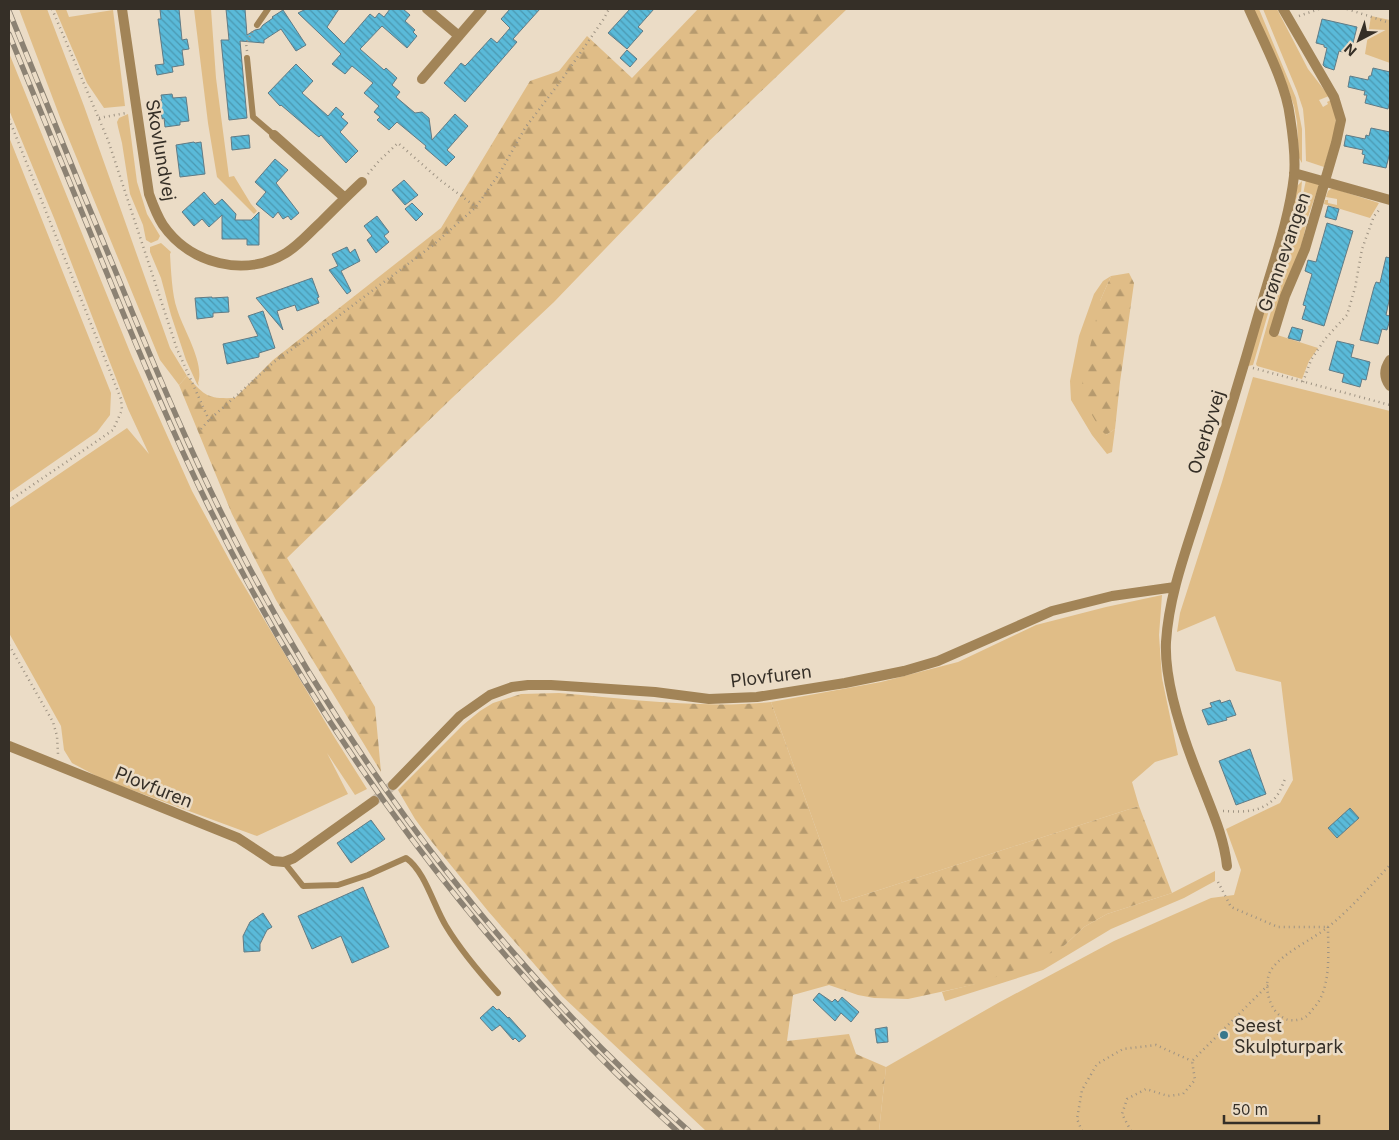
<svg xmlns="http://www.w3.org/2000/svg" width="1399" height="1140" viewBox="0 0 1399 1140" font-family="Inter,sans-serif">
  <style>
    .grass { fill: #e0bd87 }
    .forest { fill: url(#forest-firs) }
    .building { fill: url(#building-back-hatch); stroke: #617b85 }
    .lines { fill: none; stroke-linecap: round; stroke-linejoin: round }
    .minor-tunnel { stroke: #c7b9a6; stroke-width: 10; stroke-dasharray: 10 5; stroke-linecap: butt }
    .path { stroke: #9e9383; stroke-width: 2.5; stroke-dasharray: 1 4; stroke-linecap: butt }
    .service { stroke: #a28457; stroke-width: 6 }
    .minor { stroke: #a28457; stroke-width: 10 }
    .rail-casing { stroke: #8c8273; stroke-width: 5.5 }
    .rail { stroke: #ebdcc6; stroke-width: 4; stroke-dasharray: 11; stroke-linecap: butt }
    .poi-dot { fill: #38778c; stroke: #ebdcc6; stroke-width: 2 }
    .labels { text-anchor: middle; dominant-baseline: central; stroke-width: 5; stroke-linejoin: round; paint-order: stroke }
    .street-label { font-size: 18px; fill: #352f27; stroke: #ebdcc6 }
    .poi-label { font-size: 18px; fill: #352f27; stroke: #ebdcc6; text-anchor: start }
  </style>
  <defs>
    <pattern id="forest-firs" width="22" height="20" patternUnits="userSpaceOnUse" patternTransform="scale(1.25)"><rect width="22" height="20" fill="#e0bd87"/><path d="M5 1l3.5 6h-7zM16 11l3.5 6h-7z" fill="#b69a6e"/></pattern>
    <pattern id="building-back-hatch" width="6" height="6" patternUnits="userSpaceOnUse" patternTransform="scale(1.25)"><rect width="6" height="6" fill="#5abad9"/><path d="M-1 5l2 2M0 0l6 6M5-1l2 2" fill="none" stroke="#4b98b0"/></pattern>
  </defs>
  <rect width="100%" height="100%" fill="#ebdcc6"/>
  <path class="grass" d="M19 9H47L84 106 170 348 187 376 179 385 160 360 61 120Z
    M55 9H66L69 17 113 10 125 106 104 108 87 83Z
    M194 9H211L216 78 229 177 234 176 251 204 257 211 254 214 217 177 208 123Z
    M1253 9H1259L1296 98 1302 129V163L1299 158 1297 122 1294 106 1284 77Z
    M1263 9H1277L1308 69 1329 96 1319 100 1323 107 1328 104 1327 102 1331 100 1336 119 1335 131 1324 167 1306 161 1305 130 1303 109 1297 91Z
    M1371 16 1390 20V63L1365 54Z
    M9 53 132 357 192 491 237 574 333 735 367 789 355 795 327 753 348 794 257 836 102 779 72 763 64 750 61 726 9 633V508L127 428 149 454 128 409 54 218 9 110Z
    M128 114 137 182 147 214 160 236 158 240 151 243 146 240 143 225 130 194 122 143 118 127 117 122 119 118Z
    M9 137 111 393 110 415 97 432 9 493Z
    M1306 180 1319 184 1318 188 1308 217 1302 243 1271 333 1318 348 1309 361 1302 379 1257 366 1256 364 1300 209Z
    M1302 181 1300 204 1253 365 1248 366 1297 186Z
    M1332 188 1379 203 1370 218 1324 204 1325 200H1328V203L1337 205V199L1326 197 1328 191Z
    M161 243 171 252 170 254C171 270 172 295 177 309 183 329 205 363 198 383L199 386 197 384 186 360 171 315 161 278 150 252V247Z
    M1111 276 1100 301 1106 435 1115 429 1112 452 1107 454 1092 435 1071 400 1070 381 1079 336 1094 294 1103 281Z
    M1253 377 1390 411V1131H879L886 1067 998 1003 1114 941 1211 898 1234 895 1241 870 1226 829 1280 803 1293 780 1281 682 1236 671 1215 616 1177 632 1180 613 1222 482Z
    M1162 595 1159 635 1162 678 1178 755 1155 762 1132 782 1139 806 842 902 771 702 881 682 958 662 1036 625 1106 607Z
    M1215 871V881L1184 898 1111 929 1043 970 945 1001 942 992 975 984 1065 945 1084 927 1107 914 1172 893Z"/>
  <path class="forest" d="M698 9H847L706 144 554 302 452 398 287 558 375 707 381 772 276 600 232 514 179 385 187 376C205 396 207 399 235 398L273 360 441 228 530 81 559 71 587 36 632 78Z
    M1129 273 1134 283 1120 382 1115 429 1106 435 1100 429 1088 408 1082 384 1100 301 1111 276Z
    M559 693C630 699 701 709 771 702L842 902 1139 806 1172 893 1107 914 1084 927 1065 945 1033 963 977 984 908 999 874 998 858 995 829 985 793 995 787 1041 849 1034 856 1054 886 1067 879 1131H706L562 996 488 911 432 842 415 819 398 790 463 725 480 711 493 703 521 694Z"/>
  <path class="building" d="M160 9H179L182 40 187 39 189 49 182 50 184 65 172 67 173 72 157 75 155 65 164 64 158 19H161Z
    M226 9H245L247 35 255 30 260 29 263 25 273 18 272 17 283 10 306 45 296 51 281 29 264 40V43L240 41 247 118 229 120 221 40H229Z
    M306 9H339L327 27 344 44 370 14 375 18 379 13 384 17 390 9H403L410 15 405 21 415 30 413 32 417 36 407 48 382 26 360 49 384 70 386 68 397 78 392 85 400 92 396 97 415 113 422 112 429 118 432 140 455 114 468 126 447 150 455 157 446 166 425 148 426 146 397 122 389 130 377 120 380 117 374 112 379 106 364 93 373 83 352 66 345 74 332 64 341 54 298 13Z
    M510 9H540L513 39 517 42 465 102 444 83 461 63 465 66 469 62 491 38 497 43 510 28 501 19Z
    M630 9H654L638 27 643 31 627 49 608 33Z
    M1322 19 1357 27 1351 51 1343 49V52L1339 51 1334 70 1325 67 1323 65 1327 48 1324 47V45L1316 43Z
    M627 50 637 59 630 67 620 58Z
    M296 64 313 81 302 93 328 116 336 107 344 114 341 117 348 123 340 132 358 151 346 163 321 135 319 137 315 134 281 105 280 106 268 93Z
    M1373 68 1390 72V100L1388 109 1365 103 1367 95H1364L1365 91 1348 87 1350 76 1368 80 1369 76H1371Z
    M172 94 173 98 186 97 189 121 180 122V125L165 127 164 118 162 119 160 100H162L161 95Z
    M1371 128 1390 132V152L1386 168 1363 163 1365 155 1362 154 1363 150 1344 146 1346 135 1365 139 1366 135 1369 136Z
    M249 135 250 148 232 150 231 137Z
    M194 142 195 143 201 142 205 174 180 177 176 145Z
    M275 159 288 170 276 183 299 213 291 220 288 216 283 219 278 212 273 218 256 204 266 192 255 182Z
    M404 180 418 195 405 205 392 190Z
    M204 192 215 205 222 199 236 214 235 220H251L259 212V245H247V239H222V215L209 227 202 219 194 226 182 212Z
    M412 203 423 214 416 221 405 209Z
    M1328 206 1339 209 1336 220 1325 217Z
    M377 216 389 232 384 236 389 242 376 253 367 240 372 236 364 226Z
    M1327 223 1353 231 1324 326 1302 319 1306 306 1303 305 1312 274 1305 271 1308 260 1316 262Z
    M347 247 350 253 355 249 360 261 341 271 351 291 347 294 329 270 338 266 332 254Z
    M1386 257 1390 258V296L1386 315 1390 316V319L1387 330 1382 329 1378 344 1360 340 1374 287 1376 282 1380 283Z
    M312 278 319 297 317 298 319 303 297 311 295 305 277 311 283 330 256 298Z
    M212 297V298L228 297 229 312 213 313V317L197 319 195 298Z
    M263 311 275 348 259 353V357L227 364 223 344 258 336 248 316Z
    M1292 327 1303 330 1300 341 1288 338Z
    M1337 341 1354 345 1351 357 1370 362 1366 380 1362 379 1360 387 1342 382 1344 374 1329 370Z
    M1220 700 1221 703 1230 700 1236 715 1226 718 1227 720 1208 725 1202 710 1212 707 1210 703Z
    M1250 749 1266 794 1236 805 1219 761Z
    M1350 808 1359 818 1337 838 1328 828Z
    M371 820 385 839 351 863 337 843Z
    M363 887 389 947 352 963 341 936 312 949 298 916Z
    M263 913 272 927 267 930 260 944V951L244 952 243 936 250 922Z
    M819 993 832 1002 835 999 838 1002 842 997 859 1012 851 1022 841 1013 835 1021 813 1000Z
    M493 1006 497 1010 499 1009 508 1018 509 1017 526 1036 519 1042 515 1038 513 1040 500 1025 492 1031 480 1018Z
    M887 1027 888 1042 877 1043 875 1029Z"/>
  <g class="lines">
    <path class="minor-tunnel" d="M374 801 393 785"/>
    <path class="path" d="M52 9 108 140 177 349 209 420
      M1347 9 1390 23
      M1299 16 1319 9
      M247 51 246 43 253 31
      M99 118 126 113
      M9 119 121 399 122 410 113 430 84 450 9 501
      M368 174 379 161 398 143 440 180 476 207
      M1253 368 1390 405
      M1303 382 1311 360 1325 339 1347 315 1355 288 1362 249 1374 216 1380 209
      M201 429 209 420 274 362 336 318 432 246 476 207 501 171 525 128 563 78 603 20 609 9
      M9 645 53 722 57 736 58 754
      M1223 811C1241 812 1259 813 1273 800 1279 795 1282 786 1285 779
      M1218 882 1231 907 1278 927H1327
      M1328 927C1328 954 1332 990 1312 1010 1309 1014 1306 1018 1301 1019 1291 1022 1284 1020 1277 1013 1267 1002 1264 982 1271 970 1282 953 1312 940 1328 927 1351 909 1370 886 1390 865
      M1193 1060 1268 985
      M1082 1131 1077 1119 1082 1090 1097 1064 1123 1049 1156 1045 1192 1061
      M1131 1131 1122 1114 1127 1099 1146 1089 1168 1096 1183 1094 1195 1080 1192 1061"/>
    <path class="service" d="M257 25 268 9
      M247 58 253 117 274 135
      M284 862 303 886 338 885 368 875 406 858C425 871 434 907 446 926 461 951 479 972 498 993"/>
    <path class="minor" d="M122 9 149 194C153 205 157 216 163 225 190 264 245 278 286 253 299 245 309 233 320 223 334 209 348 195 362 182
      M427 9 459 36
      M422 79 482 9
      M274 135 345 198
      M1294 173 1390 200
      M1274 332 1285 296 1305 249 1336 143 1341 120 1334 97 1283 9
      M1390 360C1384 369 1383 377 1390 386
      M9 746 238 838 273 861 284 862 294 858 374 801
      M393 785 460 716 490 695 512 687 528 685H551L655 692 709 699 757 697 845 683 904 671 938 661 1052 611 1112 596 1175 587
      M1227 866C1224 837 1212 811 1202 785 1186 746 1164 684 1166 642 1169 594 1187 548 1201 503 1222 438 1242 372 1261 306 1273 263 1289 220 1294 176 1296 157 1293 136 1290 117 1286 83 1263 41 1249 9"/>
    <g class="rail-casing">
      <path id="rail" d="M9 11C44 98 79 184 115 270 156 371 198 471 249 567 360 776 512 974 689 1131
        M9 34C42 115 75 195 108 276 138 350 169 425 204 497 319 736 481 953 677 1131"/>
    </g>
    <use href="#rail" class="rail"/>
  </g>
  <circle class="poi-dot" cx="1224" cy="1035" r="5"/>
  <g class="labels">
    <g class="street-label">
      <text transform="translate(161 150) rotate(80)">Skovlundvej</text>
      <text transform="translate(1284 252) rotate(-71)">Grønnevangen</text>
      <text transform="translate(1206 432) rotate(-73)">Overbyvej</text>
      <text transform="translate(771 676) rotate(-7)">Plovfuren</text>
      <text transform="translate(154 787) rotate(22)">Plovfuren</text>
    </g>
    <g class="poi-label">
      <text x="1234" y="1025">Seest<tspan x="1234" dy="21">Skulpturpark</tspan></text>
    </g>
  </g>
  <rect width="1399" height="1140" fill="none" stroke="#352f27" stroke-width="20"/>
  <g transform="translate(1359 40) rotate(221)" stroke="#ebdcc6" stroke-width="4" paint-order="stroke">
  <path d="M0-4L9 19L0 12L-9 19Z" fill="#352f27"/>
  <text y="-8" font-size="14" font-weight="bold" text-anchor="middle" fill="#352f27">N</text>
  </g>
  <path d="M1224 1115v8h95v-8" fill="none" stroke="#352f27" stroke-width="2.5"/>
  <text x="1232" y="1115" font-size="15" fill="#352f27" stroke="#ebdcc6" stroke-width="4" paint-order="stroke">50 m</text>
</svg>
